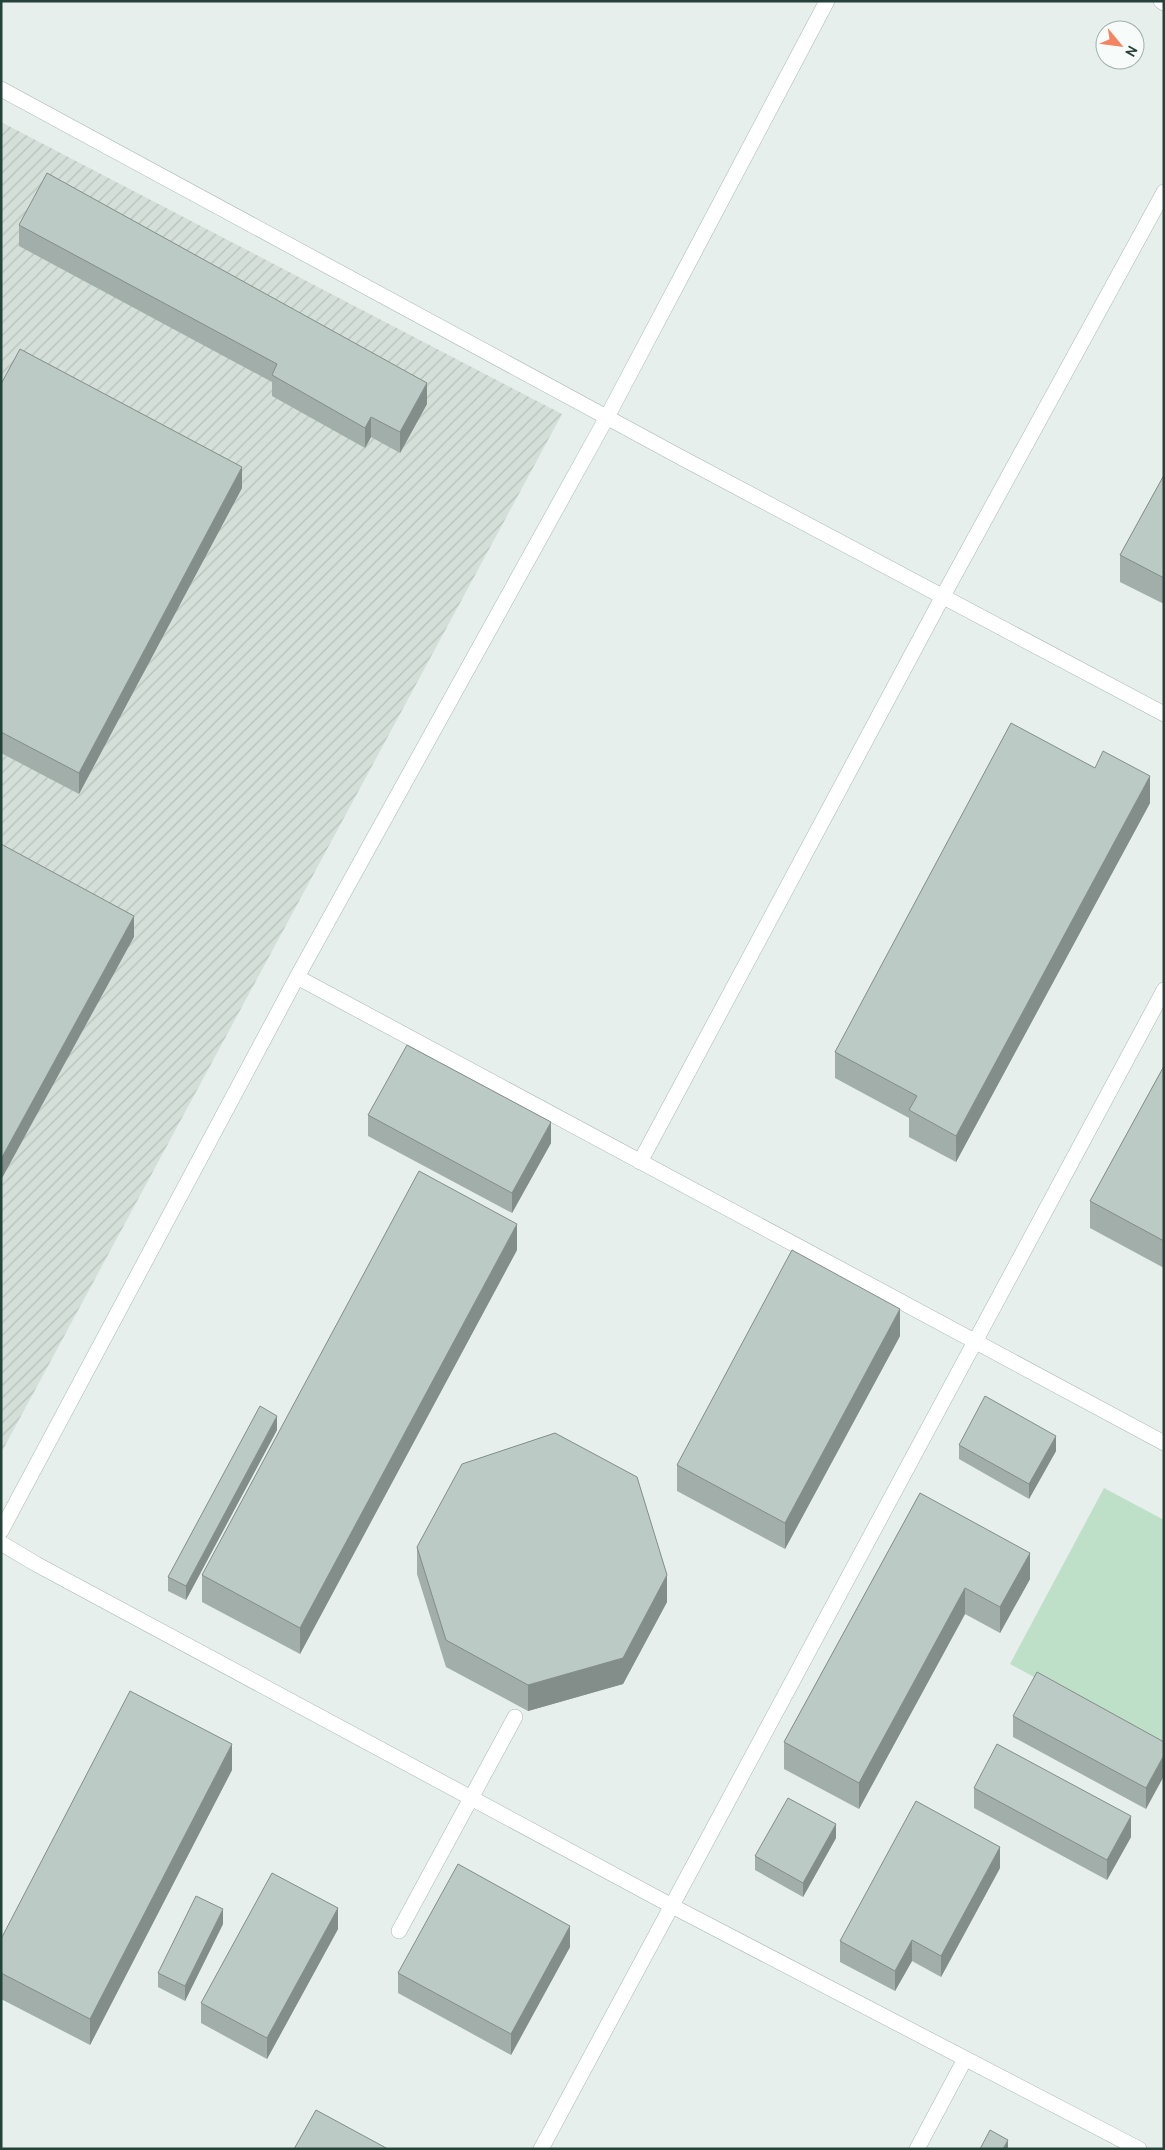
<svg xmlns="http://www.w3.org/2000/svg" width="1165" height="2150" viewBox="0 0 1165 2150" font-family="Cabin,sans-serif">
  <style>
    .industrial { fill: url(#industrial-furrows) }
    .pitch { fill: #bfe0c8 }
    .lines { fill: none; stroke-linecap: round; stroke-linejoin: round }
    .minor-casing { stroke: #a8b8b2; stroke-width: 16 }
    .minor { stroke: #fff; stroke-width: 15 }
    .wall { fill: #a1aea9 }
    .shaded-wall { fill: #838d89 }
    .building { fill: #bbcac4; stroke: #838d89 }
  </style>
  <defs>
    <pattern id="industrial-furrows" width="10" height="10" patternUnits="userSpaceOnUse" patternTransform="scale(1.25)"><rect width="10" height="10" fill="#d4dfda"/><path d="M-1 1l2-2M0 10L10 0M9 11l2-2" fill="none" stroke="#b6c1bc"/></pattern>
  </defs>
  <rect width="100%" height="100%" fill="#e6efeb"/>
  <path class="industrial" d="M1 122 562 414 1 1453Z"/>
  <path class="pitch" d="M1104 1488 1164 1520V1747L1010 1664Z"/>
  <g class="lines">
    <g class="minor-casing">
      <path id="minor" d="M1161 1 1164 3
        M1 89 682 458 1164 714
        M297 977 1164 1443
        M640 1162 943 596 1164 192
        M1 1531 297 977 607 417 827 1
        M1 1543 36 1564 672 1906 1139 2149
        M399 1931 515 1717
        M541 2149 1164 990
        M917 2149 965 2059"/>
    </g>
    <use href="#minor" class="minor"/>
  </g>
  <path class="wall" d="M19 225 427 404 400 453 371 437 365 448 272 396V382L19 246Z
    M1 384 242 488 79 794 1 753Z
    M1164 475V604L1120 582V555Z
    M1095 768 1150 803 956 1162 909 1137V1118L835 1078V1052Z
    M1164 1066V1268L1090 1228V1201Z
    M368 1115 551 1143 512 1213 368 1136Z
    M517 1250 300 1654 202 1602V1575Z
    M900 1336 785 1549 677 1491V1465Z
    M277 1430 186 1600 168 1591V1577Z
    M959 1445 1056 1451 1029 1499 959 1459Z
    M920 1493 1030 1579 1000 1633 965 1614 859 1809 784 1769V1742Z
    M417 1547 667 1602 623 1684 528 1711 446 1667 417 1574Z
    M1013 1716 1164 1742 1146 1809 1013 1737Z
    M232 1770 90 2045 1 1999V1939Z
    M974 1788 1131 1837 1107 1880 974 1808Z
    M836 1838 803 1897 755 1870V1856Z
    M1000 1868 941 1977 912 1961 895 1991 840 1962V1941Z
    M223 1924 185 2001 158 1987V1973Z
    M338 1929 267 2059 201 2023V2003Z
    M570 1947 511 2055 398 1993V1973Z"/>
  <path class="shaded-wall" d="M427 383V404L400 453V432Z
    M371 417V437L365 448V428Z
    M242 467V488L79 794V773Z
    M1150 776V803L956 1162V1136Z
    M134 916V937L1 1180V1159Z
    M551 1122V1143L512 1213V1193Z
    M517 1224V1250L300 1654V1628Z
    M900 1309V1336L785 1549V1523Z
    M277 1416V1430L186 1600V1586Z
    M1056 1436V1451L1029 1499V1484Z
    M1030 1553V1579L1000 1633V1607Z
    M667 1575V1602L623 1684 528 1711V1685Z
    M965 1588V1614L859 1809V1783Z
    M232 1744V1770L90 2045V2019Z
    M1164 1755V1776L1146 1809V1788Z
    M1131 1816V1837L1107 1880V1860Z
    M836 1824V1838L803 1897V1883Z
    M1000 1847V1868L941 1977V1956Z
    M338 1908V1929L267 2059V2038Z
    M223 1909V1924L185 2001V1986Z
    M570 1926V1947L511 2055V2034Z
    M912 1940V1961L895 1991V1971Z
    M1008 2140V2149H1003Z"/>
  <path class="building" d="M47 173 427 383 400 432 371 417 365 428 272 375 277 364 19 225Z
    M20 349 242 467 79 773 1 732V384Z
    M1164 475V578L1120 555Z
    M1011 723 1095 768 1103 751 1150 776 956 1136 909 1110 917 1096 835 1052Z
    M1 844 134 916 1 1159Z
    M407 1045 551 1122 512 1193 368 1115Z
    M1164 1066V1241L1090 1201Z
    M419 1171 517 1224 300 1628 202 1575Z
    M792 1250 900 1309 785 1523 677 1465Z
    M985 1396 1056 1436 1029 1484 959 1445Z
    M260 1406 277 1416 186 1586 168 1577Z
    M555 1433 637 1477 667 1575 623 1658 528 1685 446 1640 417 1547 462 1464Z
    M920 1493 1030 1553 1000 1607 965 1588 859 1783 784 1742Z
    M1037 1672 1164 1742V1755L1146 1788 1013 1716Z
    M130 1691 232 1744 90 2019 1 1973V1939Z
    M997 1744 1131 1816 1107 1860 974 1788Z
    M788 1798 836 1824 803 1883 755 1856Z
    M916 1801 1000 1847 941 1956 912 1940 895 1971 840 1941Z
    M458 1864 570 1926 511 2034 398 1973Z
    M272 1873 338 1908 267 2038 201 2003Z
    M196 1896 223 1909 185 1986 158 1973Z
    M316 2110 388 2149H294Z
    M990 2130 1008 2140 1003 2149H980Z"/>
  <rect width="1165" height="2150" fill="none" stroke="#24423a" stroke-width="5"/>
  <g transform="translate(1120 45) rotate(119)"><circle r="24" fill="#f7fbf9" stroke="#a3b1ad"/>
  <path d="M0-4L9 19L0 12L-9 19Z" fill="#f4845f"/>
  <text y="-8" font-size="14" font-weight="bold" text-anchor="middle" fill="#24423a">N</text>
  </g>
</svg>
